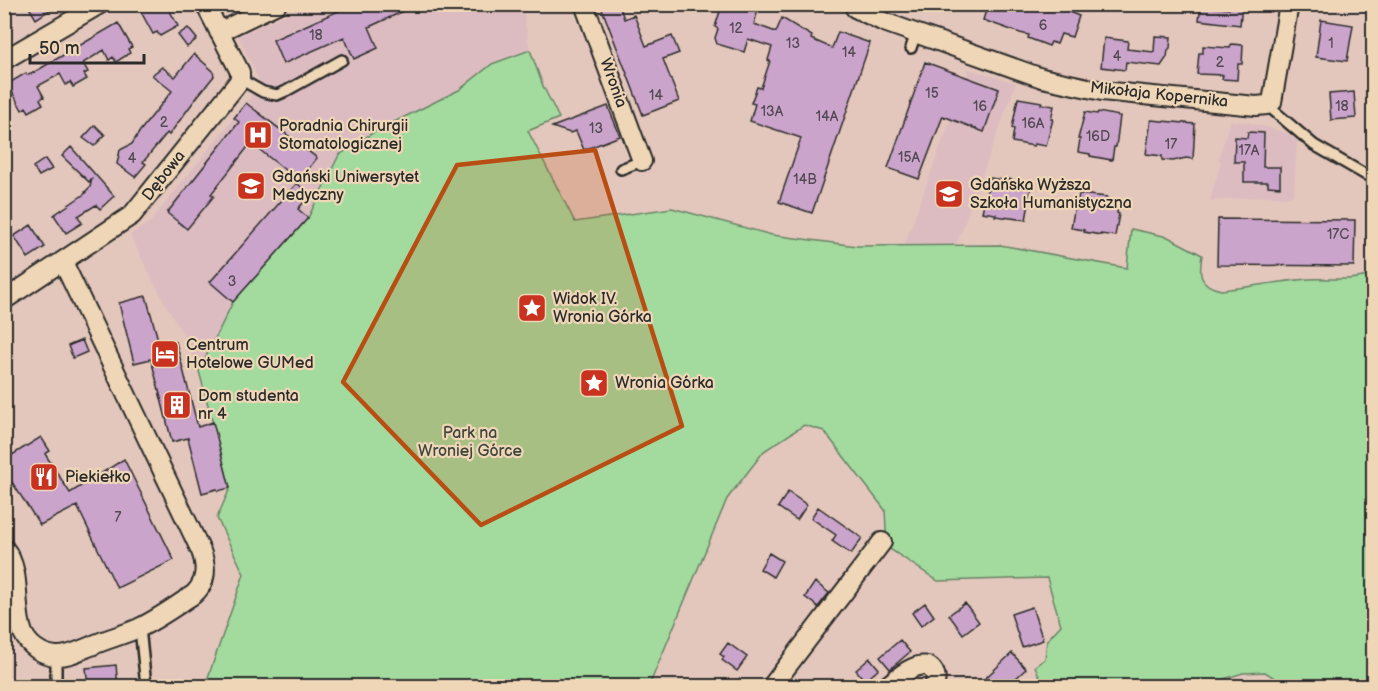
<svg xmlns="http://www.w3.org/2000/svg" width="1378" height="691" viewBox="0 0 1378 691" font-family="'Balsamiq Sans',sans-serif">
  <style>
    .built { fill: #dcbcc0 }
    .green { fill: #a3db9f; stroke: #678365; stroke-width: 1.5 }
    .building { fill: #cba4cb; stroke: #2b2b2b; stroke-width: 1.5 }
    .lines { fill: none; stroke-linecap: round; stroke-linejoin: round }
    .service-casing { stroke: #2b2b2b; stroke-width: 14 }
    .minor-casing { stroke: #2b2b2b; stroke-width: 22 }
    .service { stroke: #eed6b6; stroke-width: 9 }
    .minor { stroke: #eed6b6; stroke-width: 18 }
    .marked { fill: #b94e14; fill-opacity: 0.2; stroke: #b94e14; stroke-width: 4.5; stroke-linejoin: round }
    .labels { text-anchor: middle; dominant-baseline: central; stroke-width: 4.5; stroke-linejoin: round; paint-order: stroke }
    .number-label { font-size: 14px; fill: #534953 }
    .street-label { font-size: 16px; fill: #2b2b2b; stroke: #eed6b6 }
    .poi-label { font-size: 16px; fill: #2b2b2b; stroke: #eed6b6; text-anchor: start }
    .park-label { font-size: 16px; fill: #3d453c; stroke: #eed6b6 }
  </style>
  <rect width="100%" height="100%" fill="#e4c7bc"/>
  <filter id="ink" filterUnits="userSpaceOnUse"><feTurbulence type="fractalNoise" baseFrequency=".0167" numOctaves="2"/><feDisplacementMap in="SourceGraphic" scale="12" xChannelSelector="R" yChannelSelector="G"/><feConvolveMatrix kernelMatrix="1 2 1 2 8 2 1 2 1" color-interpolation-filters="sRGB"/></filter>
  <g filter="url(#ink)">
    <path class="built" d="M307 5H522L530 50 492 64 459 90 374 132 339 155 308 218 233 302 199 371 188 344 154 283 130 235 150 222 246 103 260 82 238 36Z
      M969 69 1016 83 956 246H904Z
      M1230 121 1247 122 1287 133 1297 141 1294 192 1291 197 1269 196 1210 201 1221 161 1218 160Z"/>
    <path class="green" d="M530 50 543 86 559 118 528 131 575 222 672 208 772 235 857 246 1000 245 1127 268 1131 229 1168 237 1202 255C1199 274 1198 285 1221 290 1250 287 1279 281 1309 279 1331 278 1353 282 1373 274V686H1287L1265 672 1243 673 1211 683 1196 686H1037L1039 676 1035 666 1045 659 1047 640 1061 625 1047 578 938 581 887 547 885 510 824 431 804 425 764 451 727 499 649 686H205L244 574 217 518 230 488 199 371 233 302 308 218 339 155 374 132 459 90 492 64Z"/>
    <path class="building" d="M27 4H59L36 19Z
      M150 4H166L178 26 160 36 157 32 153 34 140 10Z
      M354 4H419L369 27 378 48 354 59 344 37 283 64 273 40Z
      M600 4H619L624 19 634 15 646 46 672 36 679 53 663 59 679 101 643 115Z
      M726 4H743L758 10 754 24 776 32 782 18 812 36 811 39 832 48 838 32 870 43 812 213 779 202 801 138 750 121 755 104 751 103 757 87 761 88 770 61 768 60 772 47 748 39 744 52 717 44 715 38 718 29 715 27 721 8 724 9Z
      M988 4H1072L1069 12 1079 16 1072 37 1061 34 1057 44 1051 42 1049 46 1028 38 1029 35 1020 33 983 20Z
      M1229 4H1242L1240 25 1199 20 1201 6 1229 9Z
      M1321 20 1353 25 1347 61 1316 57Z
      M118 23 132 47 128 49 130 53 116 62 113 57 109 60 104 50 83 63 88 72 84 74 87 79 73 87 70 82 66 85 60 74 38 86 44 97 40 99 43 104 29 112 26 107 22 110 9 86 10 85 9 83 26 73 27 75 31 74Z
      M188 28 197 39 187 47 178 35Z
      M1155 36 1171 37 1170 48 1168 50 1167 57 1161 66 1126 62 1125 70 1101 67 1104 38 1128 41 1127 49 1154 52Z
      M1231 44 1243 45 1242 64H1238L1237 80 1222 79 1223 75 1197 74 1199 53H1203V46L1230 48Z
      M194 54 213 71 214 76 197 97 169 135 167 133 143 162 146 164 135 177 117 164 120 150 132 144 140 131 172 91 152 75 162 67 175 77Z
      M925 62 999 89 984 132 943 116 919 179 888 168Z
      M1354 92 1356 118 1331 120 1329 94Z
      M1018 98 1042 102 1041 104 1054 106 1051 119H1053L1046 146 1034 144V146L1012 142 1014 129 1012 128Z
      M246 103 317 158 299 181 251 143 211 194 214 196 187 229 167 213 239 122 234 118Z
      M608 106 620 136 584 150 576 131 570 133 552 127Z
      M1085 112 1097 114 1098 112 1120 116 1116 147H1114L1112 160 1090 156V154L1078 152 1080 139H1078Z
      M1151 120 1195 124 1193 159 1186 158 1173 161 1162 160V156L1146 154Z
      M95 125 105 135 94 146 83 138Z
      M1248 132 1264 133 1263 167H1280V187L1268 186V182H1244V162H1234L1235 137 1247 138Z
      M71 147 114 196 100 209 96 205 78 216 82 223 66 233 54 215 86 193 85 192 90 187 92 178 89 182 62 156Z
      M45 159 52 169 39 176 33 167Z
      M990 178 1003 180 1004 178 1031 185 1029 197 1030 198 1026 220 995 216 996 214 982 212 987 190H988Z
      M297 183 310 195 298 209 308 218 233 302 210 282Z
      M1079 194 1107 197 1106 199 1119 201 1117 213 1119 214 1115 236 1101 234V235L1084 232V230L1071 228 1075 205 1077 206Z
      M1218 219 1355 220 1354 266 1217 265Z
      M31 225 45 247 28 258 14 236Z
      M146 296 160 347 176 342 198 427 213 422 230 488 218 491 217 489 202 493 188 438 172 442 151 359 134 363 119 303Z
      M82 340 87 352 73 358 68 346Z
      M41 437 50 451 45 454 70 493 124 459 174 560 117 588 77 506 40 525 4 470V460Z
      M788 492 807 505 797 520 778 507Z
      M818 507 862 538 851 554 832 541 836 535 811 518Z
      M769 553 782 561 773 577 760 569Z
      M815 582 829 593 818 607 805 597Z
      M925 603 934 616 921 626 912 613Z
      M965 603 979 622 963 634 949 615Z
      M1032 607 1043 640 1022 647 1011 614Z
      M900 640 910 652 890 669 880 657Z
      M728 643 747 657 737 671 722 660 724 657 720 654Z
      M1012 653 1026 669 1006 687H976Z
      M870 658 879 669 865 681 856 670Z
      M116 665 118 687H88L86 668Z"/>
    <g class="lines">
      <g class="service-casing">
        <path id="service" d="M911 48 916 33
          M240 79 263 92 277 95 286 91 342 60
          M1267 105 1314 145 1366 175
          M621 169 642 161
          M140 628 146 686
          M56 656V677"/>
      </g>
      <g class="minor-casing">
        <path id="minor" d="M584 4 642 161
          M855 8 884 22 1042 78 1102 91 1256 106 1267 105 1272 102 1289 4
          M219 32 277 4
          M4 60 100 4
          M4 300 132 215 237 84 240 79V72L205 4
          M4 548C23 571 13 608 23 633 29 646 42 655 56 656 68 657 80 650 91 646 106 639 123 635 139 628 158 619 176 606 194 594 207 582 207 567 201 551L63 262
          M772 686 882 542
          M887 686C897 678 923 654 934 672 937 677 936 681 934 686"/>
      </g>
      <use href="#service" class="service"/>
      <use href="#minor" class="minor"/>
    </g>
  </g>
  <path class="marked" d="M595 150 682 426 481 525 343 382 457 165Z"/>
  <defs>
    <g id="hospital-square" transform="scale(1.5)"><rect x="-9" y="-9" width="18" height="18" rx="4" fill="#c8321e" stroke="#eed6b6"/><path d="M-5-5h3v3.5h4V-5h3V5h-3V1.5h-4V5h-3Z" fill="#fff"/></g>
    <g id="university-square" transform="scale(1.5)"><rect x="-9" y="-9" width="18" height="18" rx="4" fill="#c8321e" stroke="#eed6b6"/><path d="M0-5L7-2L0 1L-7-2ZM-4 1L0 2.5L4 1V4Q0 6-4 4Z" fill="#fff"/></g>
    <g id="sight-square" transform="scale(1.5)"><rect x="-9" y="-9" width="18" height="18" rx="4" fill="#c8321e" stroke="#eed6b6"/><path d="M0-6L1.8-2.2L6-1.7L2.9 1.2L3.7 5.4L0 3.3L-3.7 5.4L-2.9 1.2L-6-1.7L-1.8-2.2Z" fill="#fff"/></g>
    <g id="hotel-square" transform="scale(1.5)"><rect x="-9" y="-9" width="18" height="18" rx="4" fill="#c8321e" stroke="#eed6b6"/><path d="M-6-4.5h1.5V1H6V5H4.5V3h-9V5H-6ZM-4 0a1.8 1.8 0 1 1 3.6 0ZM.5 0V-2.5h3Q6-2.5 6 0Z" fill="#fff"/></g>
    <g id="building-square" transform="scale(1.5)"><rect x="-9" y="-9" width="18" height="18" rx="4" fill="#c8321e" stroke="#eed6b6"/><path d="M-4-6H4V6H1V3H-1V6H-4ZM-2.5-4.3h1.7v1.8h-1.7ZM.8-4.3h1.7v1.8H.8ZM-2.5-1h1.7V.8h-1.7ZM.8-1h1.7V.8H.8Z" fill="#fff"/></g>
    <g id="restaurant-square" transform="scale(1.5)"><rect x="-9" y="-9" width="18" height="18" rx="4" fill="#c8321e" stroke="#eed6b6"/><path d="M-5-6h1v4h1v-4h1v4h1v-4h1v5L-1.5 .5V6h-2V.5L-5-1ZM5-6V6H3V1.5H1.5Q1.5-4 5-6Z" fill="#fff"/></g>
  </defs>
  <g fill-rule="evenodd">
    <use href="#hospital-square" x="258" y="135"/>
    <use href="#university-square" x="251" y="186"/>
    <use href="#university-square" x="949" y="194"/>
    <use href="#sight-square" x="532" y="308"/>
    <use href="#hotel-square" x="165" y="354"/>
    <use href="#sight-square" x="594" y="383"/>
    <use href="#building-square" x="177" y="405"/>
    <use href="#restaurant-square" x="44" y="477"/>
  </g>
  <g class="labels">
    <g class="number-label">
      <text x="1043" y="25">6</text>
      <text x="736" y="28">12</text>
      <text x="316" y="35">18</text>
      <text x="793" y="43">13</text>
      <text x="1331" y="43">1</text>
      <text x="849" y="52">14</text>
      <text x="1117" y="56">4</text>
      <text x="1220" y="62">2</text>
      <text x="932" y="93">15</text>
      <text x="656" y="95">14</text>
      <text x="980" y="106">16</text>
      <text x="1342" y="106">18</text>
      <text x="772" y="111">13A</text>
      <text x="827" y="116">14A</text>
      <text x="164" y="122">2</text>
      <text x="1033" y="123">16A</text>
      <text x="596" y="128">13</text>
      <text x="1098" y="136">16D</text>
      <text x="1171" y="144">17</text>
      <text x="1249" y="150">17A</text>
      <text x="909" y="157">15A</text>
      <text x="132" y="158">4</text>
      <text x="805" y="179">14B</text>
      <text x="1338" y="234">17C</text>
      <text x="232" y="281">3</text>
      <text x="118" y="517">7</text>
    </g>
    <g class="street-label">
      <text transform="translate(613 83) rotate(70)">Wronia</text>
      <text transform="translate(1159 95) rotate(6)">Mikołaja Kopernika</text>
      <text transform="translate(164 176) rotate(-52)">Dębowa</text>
    </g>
    <g class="poi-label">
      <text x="279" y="126">Poradnia Chirurgii<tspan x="279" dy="18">Stomatologicznej</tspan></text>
      <text x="272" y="177">Gdański Uniwersytet<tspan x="272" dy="18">Medyczny</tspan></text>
      <text x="970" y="185">Gdańska Wyższa<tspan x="970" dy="18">Szkoła Humanistyczna</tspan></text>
      <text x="553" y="299">Widok IV.<tspan x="553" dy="18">Wronia Górka</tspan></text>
      <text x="186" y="345">Centrum<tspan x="186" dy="18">Hotelowe GUMed</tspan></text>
      <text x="615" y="383">Wronia Górka</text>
      <text x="198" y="396">Dom studenta<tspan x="198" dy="18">nr 4</tspan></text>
      <text x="65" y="477">Piekiełko</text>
    </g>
    <g class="park-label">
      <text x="470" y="433">Park na<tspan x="470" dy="18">Wroniej Górce</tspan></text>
    </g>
  </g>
  <rect width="1378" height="691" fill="none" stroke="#eed6b6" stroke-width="24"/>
  <rect x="12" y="12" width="1354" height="667" fill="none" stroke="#2b2b2b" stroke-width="2" filter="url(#ink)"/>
  <path d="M30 54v9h114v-9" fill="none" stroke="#2b2b2b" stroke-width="3"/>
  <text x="39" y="54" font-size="18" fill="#2b2b2b" stroke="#eed6b6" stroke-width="4.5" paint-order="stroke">50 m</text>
</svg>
